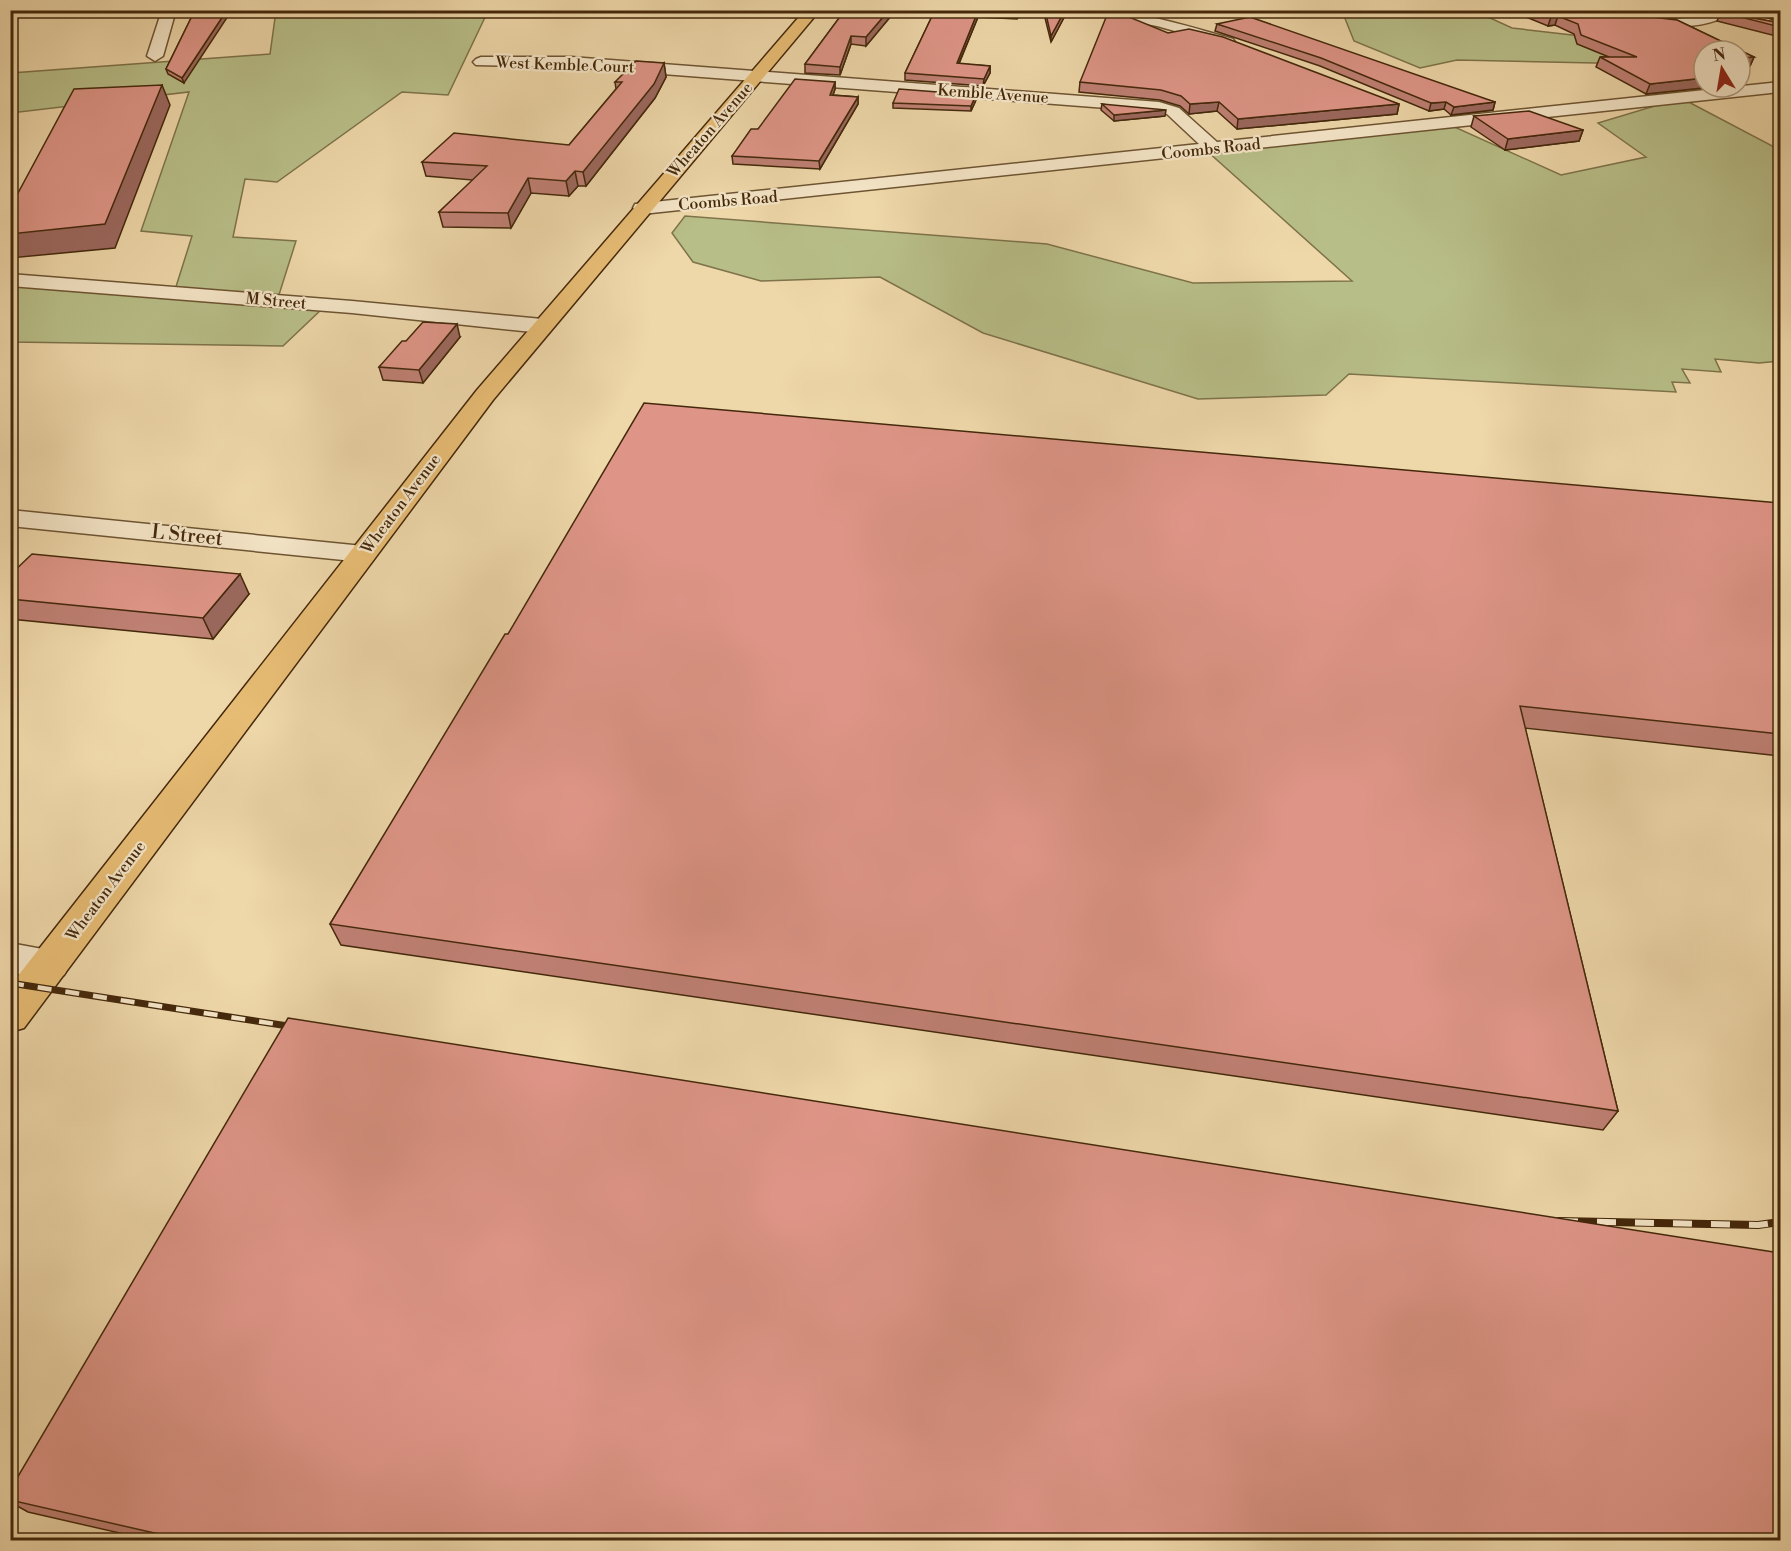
<svg xmlns="http://www.w3.org/2000/svg" width="1791" height="1551" viewBox="0 0 1791 1551" font-family="'Libre Bodoni',serif">
  <style>
    .green { fill: #b8be88; stroke: #7e734a; stroke-width: 1.5 }
    .lines { fill: none; stroke-linecap: round; stroke-linejoin: round }
    .street-casing { stroke: #6e5432; stroke-width: 3 }
    .primary-casing { stroke: #44280b; stroke-width: 3 }
    .street { fill: #f4e5c7; fill-rule: evenodd }
    .primary { fill: #e7bc74; fill-rule: evenodd }
    .rail-far1-casing { stroke: #44280b; stroke-width: 7 }
    .rail-casing { stroke: #44280b; stroke-width: 8 }
    .rail-far1 { stroke: #f4e5c7; stroke-width: 4.5; stroke-dasharray: 14; stroke-linecap: butt }
    .rail { stroke: #f4e5c7; stroke-width: 6; stroke-dasharray: 19; stroke-linecap: butt }
    .wall { fill: #bf8074; stroke: #44280b; stroke-width: 1.5 }
    .shaded-wall { fill: #9b685e; stroke: #44280b; stroke-width: 1.5 }
    .building { fill: #de9587; stroke: #44280b; stroke-width: 1.5 }
    .labels { text-anchor: middle; dominant-baseline: central; stroke-width: 4.5; stroke-linejoin: round; paint-order: stroke }
    .far-street-label { font-size: 16px; fill: #44280b; stroke: #f4e5c7 }
    .street-label { font-size: 20px; fill: #44280b; stroke: #f4e5c7 }
  </style>
  <rect width="100%" height="100%" fill="#eed7a9"/>
  <filter id="stains"><feTurbulence type="fractalNoise" baseFrequency=".00333" numOctaves="4"/><feColorMatrix values="0 0 0 0 .2 0 0 0 0 .09 0 0 0 0 .02 0 0 0 .5 -.17"/></filter>
  <radialGradient id="worn" r=".72"><stop offset=".6" stop-color="#630" stop-opacity="0"/><stop offset="1" stop-color="#630" stop-opacity=".3"/></radialGradient>
  <path class="green" d="M276 11H488L448 95 402 92 277 182 245 179 233 237 296 241 277 301 325 306 283 346 11 342 10 279 174 293 192 236 141 231 189 92 11 113V73L270 54Z
    M1342 11H1475L1512 28 1642 43V64L1457 60 1420 68 1354 41Z
    M1681 98 1780 150V361L1759 363 1715 359 1721 372 1682 369 1690 383 1672 382 1676 392 1349 374 1326 395 1198 399 983 333 880 277 761 281 693 262 672 233 685 216 1047 244 1193 283 1352 281 1207 151 1448 124 1561 175 1646 157 1598 123Z"/>
  <g class="lines">
    <g class="street-casing">
      <path id="street" d="M162 10H176L163 56 155 61 147 56Z
        M737 10H813L817 14 810 18 744 14Z
        M1086 10C1138 10 1184 25 1233 39L1235 42 1228 46 1157 26 1093 14Z
        M1550 10H1593L1664 20 1696 17 1713 10H1734C1700 42 1600 20 1557 14Z
        M481 57H571L1159 102 1179 108 1217 142 1780 82V92L642 214 633 208 635 204 1199 144 1167 114 1158 112 571 67 476 65 473 62 476 59Z
        M10 274 352 301 542 319 550 321 553 326 550 331 542 333 352 313 10 286Z
        M10 510 363 546 373 548 377 554 373 560 363 562 10 526Z
        M10 943 64 953 70 964 64 975 51 979 10 973Z"/>
    </g>
    <g class="primary-casing">
      <path id="primary" d="M805 10H820L493 400 24 1028 10 1032V986L477 390Z"/>
    </g>
    <use href="#street" class="street"/>
    <use href="#primary" class="primary"/>
    <g class="rail-far1-casing">
      <path id="rail-far1" d="M10 983 301 1028"/>
    </g>
    <g class="rail-casing">
      <path id="rail" d="M1559 1221 1758 1225 1780 1222"/>
    </g>
    <use href="#rail-far1" class="rail-far1"/>
    <use href="#rail" class="rail"/>
  </g>
  <path class="wall" d="M195 10 184 83 168 74 166 69Z
    M845 10H896L866 46 851 44 840 75 805 73V64Z
    M935 10H1021L1017 19 978 17 959 64 990 66V73L983 86 905 80V73Z
    M1043 10H1068L1051 42Z
    M1509 10H1592L1677 20 1754 57 1750 66 1740 67V51H1704V87H1712L1646 94 1596 67 1600 57H1609L1577 44 1574 34 1555 25 1548 26Z
    M1613 10H1663L1660 17Z
    M1674 10H1699V13L1688 14Z
    M1743 10H1780V22Z
    M1721 12 1780 23V37L1717 21Z
    M1217 24 1495 102 1493 110 1451 115 1444 109 1429 111 1320 66 1215 31Z
    M1168 33 1399 104 1397 114 1237 129 1217 111 1189 114 1180 106 1160 100 1079 92 1080 82Z
    M664 63 666 77 655 98 586 186H578L569 196 531 193 511 228 443 227 439 212 473 180 426 176 422 162 569 145 616 89 615 82Z
    M835 82V89L833 95 858 97V104L820 169 733 164 732 156 758 129Z
    M976 100 971 111 893 108V103Z
    M1102 104 1165 116 1114 121 1101 110Z
    M1474 116 1583 130 1579 141 1505 150 1471 127Z
    M460 337 423 383 383 380 379 367 406 341Z
    M1780 503V756L1525 728 1618 1111 1603 1130 341 945 330 924 508 634Z
    M249 594 213 639 10 619V599Z
    M10 1490 1780 1540H150L28 1512 10 1502Z"/>
  <path class="shaded-wall" d="M227 10H232L184 83 182 78Z
    M889 10H896L866 46V37Z
    M1018 10H1021L1017 19V12Z
    M1065 10H1068L1051 42V36Z
    M1690 10H1699V13L1688 14Z
    M978 11V17L956 70 957 63Z
    M1558 16 1555 25 1548 26 1551 17Z
    M851 36V44L840 75V67Z
    M1754 57 1750 66 1740 67V58Z
    M664 63 666 77 655 98 586 186 583 172Z
    M990 66V73L983 86 984 79Z
    M1704 78V87H1712L1646 94 1650 84Z
    M835 82V89L830 103V95Z
    M162 85 170 105 115 248 10 258V234Z
    M976 95V100L971 111V106Z
    M858 97V104L820 169 819 161Z
    M1219 102 1217 111 1189 114 1190 104Z
    M1446 102 1444 109 1429 111 1431 103Z
    M1495 102 1493 110 1451 115 1454 107Z
    M1399 104 1397 114 1237 129 1238 119Z
    M1166 110 1165 116 1114 121V115Z
    M1583 130 1579 141 1505 150 1508 139Z
    M575 171 578 186 569 196 566 181Z
    M528 178 531 193 511 228 508 213Z
    M457 324 460 337 423 383 419 370Z
    M240 574 249 594 213 639 203 618Z"/>
  <path class="building" d="M195 10H227L182 78 166 69Z
    M845 10H889L866 37 851 36 840 67 805 64Z
    M935 10H1018L1017 12 978 11 957 63 990 66 984 79 905 73Z
    M1045 10H1065L1051 36Z
    M1109 10H1112L1168 33 1189 29 1223 37 1399 104 1238 119 1219 102 1190 104 1181 96 1161 90 1080 82Z
    M1535 10H1592L1677 20 1754 57 1740 58V51H1704V78L1650 84 1600 57H1637L1581 35 1578 24 1558 16 1551 17Z
    M1721 12 1780 23V27Z
    M1250 17 1495 102 1454 107 1446 102 1431 103 1321 58 1217 24Z
    M636 61 664 63 654 84 583 172 575 171 566 181 528 178 508 213 439 212 487 166 422 162 454 133 569 145 622 82H615Z
    M795 79 835 82 830 95 858 97 819 161 732 156 751 129H758Z
    M162 85 105 224 10 234V208L74 89Z
    M899 89 976 95 971 106 893 103Z
    M1102 104 1166 110 1114 115Z
    M1529 111 1583 130 1508 139 1474 116Z
    M423 322 457 324 419 370 379 367 402 341H406Z
    M644 403 1780 503V734L1520 706 1618 1111 330 924 505 634H508Z
    M32 554 240 574 203 618 10 599V575Z
    M288 1018 1780 1253V1540H185L10 1500V1490Z"/>
  <g class="labels">
    <g class="far-street-label">
      <text transform="translate(565 65) rotate(2)">West Kemble Court</text>
      <text transform="translate(993 94) rotate(4)">Kemble Avenue</text>
      <text transform="translate(710 130) rotate(-49)">Wheaton Avenue</text>
      <text transform="translate(1211 149) rotate(-6)">Coombs Road</text>
      <text transform="translate(728 201) rotate(-5)">Coombs Road</text>
      <text transform="translate(276 301) rotate(5)">M Street</text>
      <text transform="translate(401 504) rotate(-53)">Wheaton Avenue</text>
      <text transform="translate(106 891) rotate(-53)">Wheaton Avenue</text>
    </g>
    <g class="street-label">
      <text transform="translate(187 536) rotate(6)">L Street</text>
    </g>
  </g>
  <rect width="1791" height="1551" fill="none" stroke="#eed7a9" stroke-width="36"/>
  <rect x="12" y="12" width="1767" height="1527" fill="none" stroke="#44280b" stroke-width="3"/>
  <rect x="18" y="18" width="1755" height="1515" fill="none" stroke="#44280b" stroke-width="1.5"/>
  <g transform="translate(1722 69) rotate(349)"><circle r="28" fill="#f4e5c7" stroke="#ae997c" stroke-width="1.5"/>
  <path d="M0-4.5L10 22L0 15L-10 22Z" fill="#8f2418"/>
  <text y="-9" font-size="16" font-weight="bold" text-anchor="middle" fill="#44280b">N</text>
  </g>
  <rect width="100%" height="100%" filter="url(#stains)"/>
  <rect width="100%" height="100%" fill="url(#worn)"/>
</svg>
